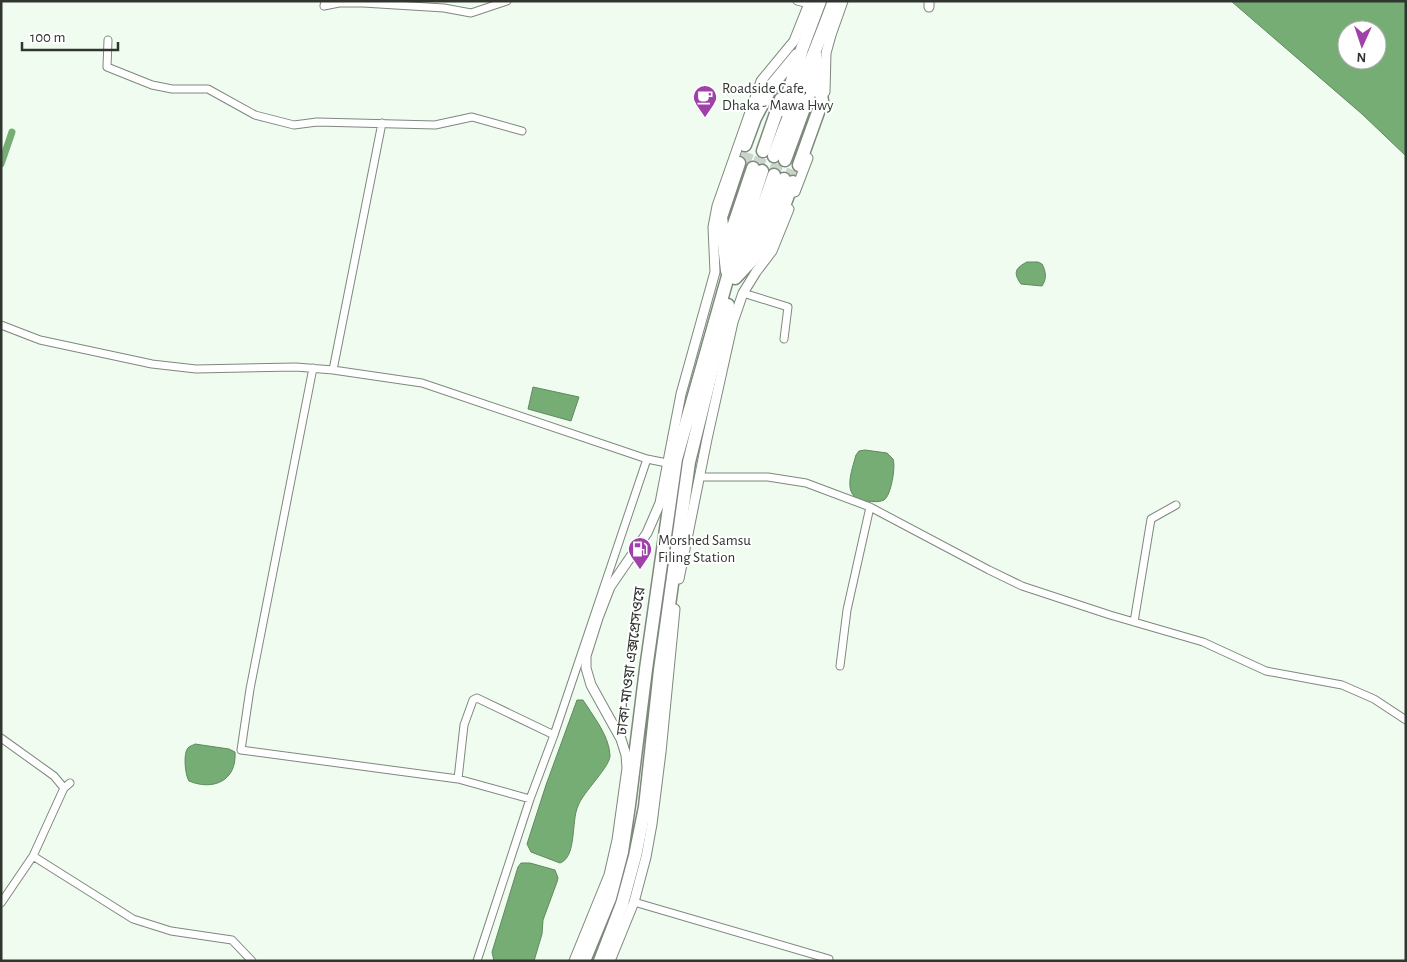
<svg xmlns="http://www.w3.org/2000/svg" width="1407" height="962" viewBox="0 0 1407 962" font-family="'Alegreya Sans','Noto Sans Bengali',sans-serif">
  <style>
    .water { fill: #76ad75; stroke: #618960; fill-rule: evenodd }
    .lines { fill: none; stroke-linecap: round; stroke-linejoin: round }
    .canal { stroke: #76ad75; stroke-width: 7 }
    .motorway-tunnel { stroke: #cad4ca; stroke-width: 12; stroke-dasharray: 12 6; stroke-linecap: butt }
    .minor-casing { stroke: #7e887d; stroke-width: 9 }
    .tertiary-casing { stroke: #7e887d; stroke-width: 11 }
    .motorway-casing { stroke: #7e887d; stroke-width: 15 }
    .minor { stroke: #fff; stroke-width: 7 }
    .tertiary { stroke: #fff; stroke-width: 9 }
    .motorway { stroke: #fff; stroke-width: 12 }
    .labels { text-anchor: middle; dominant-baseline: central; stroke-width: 4; stroke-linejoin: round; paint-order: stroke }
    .poi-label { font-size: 15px; fill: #303530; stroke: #fff; text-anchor: start }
    .street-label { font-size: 15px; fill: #303530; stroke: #fff }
  </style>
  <rect width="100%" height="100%" fill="#f0fcf0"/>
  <path class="water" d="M1231 1H1406V156L1362 114ZM1347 30H1377V60H1347Z
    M1027 262H1038L1042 264C1046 271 1047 279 1042 286L1021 284C1013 273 1015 268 1027 262Z
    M533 387 579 397 571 421 528 409Z
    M865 450 887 453C889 455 891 457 893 459 896 466 891 496 884 500 878 503 870 501 864 501 841 497 852 470 856 455L859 451Z
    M577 700H583L587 706C596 720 609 737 610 755 611 766 583 792 578 806 571 821 577 857 560 863L531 852 527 844 546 785Z
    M195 744 229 749 235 752C237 781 213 791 189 781 185 775 183 753 188 748 189 746 194 745 195 744Z
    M521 863H530L555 870 558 878 557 882 543 920 542 934 534 961H494L492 952 518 867Z"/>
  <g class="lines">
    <path class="canal" d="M1 164 12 132"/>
    <path class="motorway-tunnel" d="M744 164 750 147
      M757 169 763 151
      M774 175 779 158
      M789 181 795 163"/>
    <g class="minor-casing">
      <path id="minor" d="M325 1 324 6 339 3H363L444 8 471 13 507 1
        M797 1 809 4
        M108 40 107 67 152 85 172 89H208L255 115 294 125 317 122 435 125 472 117 522 131
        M743 293 788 307 784 339
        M1 325 40 340 152 364 196 369 296 367 333 370 422 383 647 459
        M313 368 250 689 241 750 458 779
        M333 370 382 123
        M700 477H768L806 483 870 507 989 570 1022 586 1110 615 1203 642 1266 671 1342 685 1374 699 1406 720
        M1134 622 1151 519 1176 505
        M840 666 847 610 870 507
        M1 738 54 776 64 788
        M530 799 458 779 464 725 473 700 477 698 554 735
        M33 856 133 919 171 931 232 940 252 961
        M634 902 829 959
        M1 903 33 856 64 788 70 783
        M477 961 530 799 554 735 647 459 667 463"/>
    </g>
    <g class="tertiary-casing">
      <path id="tertiary" d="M929 7V1
        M825 92 826 53 831 35 843 1
        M795 192 808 158
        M679 579 707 439 733 322 743 293 756 272 772 251 789 209
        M574 961 609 875 617 840 627 768 626 755 621 739 591 685 586 668V656L598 618 610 587 647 533 660 503 681 394 715 272 713 227 717 206 761 81 794 41 810 1
        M610 961 634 902 646 857 652 824 661 752 675 609"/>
    </g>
    <g class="motorway-casing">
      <path id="motorway" d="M783 110 802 49 820 1
        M745 145 755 118 773 84 797 55
        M763 151 781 99
        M774 156C793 103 815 53 834 1
        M785 160 817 73
        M799 165 822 101 815 54
        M727 245 753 168
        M759 249 784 179
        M742 267 774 175
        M727 271 721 217 739 163
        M735 278 771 240 793 182
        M584 961 610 898 622 852 629 805 646 669 676 459 728 276 762 171
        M600 961 622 904 635 856 645 807 660 670 689 462 728 305"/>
    </g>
    <use href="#minor" class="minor"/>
    <use href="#tertiary" class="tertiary"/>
    <use href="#motorway" class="motorway"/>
  </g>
  <defs>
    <g id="cafe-pin" transform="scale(1.25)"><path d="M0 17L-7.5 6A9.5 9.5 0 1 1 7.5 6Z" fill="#a041a9" stroke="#fff"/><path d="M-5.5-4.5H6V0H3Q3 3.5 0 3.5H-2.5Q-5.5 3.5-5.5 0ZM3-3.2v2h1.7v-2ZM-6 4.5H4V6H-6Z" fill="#fff"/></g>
    <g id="fuel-pin" transform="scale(1.25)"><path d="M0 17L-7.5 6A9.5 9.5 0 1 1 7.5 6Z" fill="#a041a9" stroke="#fff"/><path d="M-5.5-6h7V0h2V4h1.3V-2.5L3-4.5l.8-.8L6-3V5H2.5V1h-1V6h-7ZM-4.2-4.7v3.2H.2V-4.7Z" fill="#fff"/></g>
  </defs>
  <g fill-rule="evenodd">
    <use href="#cafe-pin" x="705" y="97"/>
    <use href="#fuel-pin" x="640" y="549"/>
  </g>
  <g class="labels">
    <g class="poi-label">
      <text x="722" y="88">Roadside Cafe,<tspan x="722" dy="17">Dhaka - Mawa Hwy</tspan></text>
      <text x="658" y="540">Morshed Samsu<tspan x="658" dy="17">Filing Station</tspan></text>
    </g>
    <g class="street-label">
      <text transform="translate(631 661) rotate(-83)">ঢাকা-মাওয়া এক্সপ্রেসওয়ে</text>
    </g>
  </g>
  <rect width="1407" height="962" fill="none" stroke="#303530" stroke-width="5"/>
  <g transform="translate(1362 45) rotate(183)"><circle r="24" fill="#ffffff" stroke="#acaeac"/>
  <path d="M0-4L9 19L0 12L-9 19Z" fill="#a041a9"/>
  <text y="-8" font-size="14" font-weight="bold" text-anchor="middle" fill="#303530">N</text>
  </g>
  <path d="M22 42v8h96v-8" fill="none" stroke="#303530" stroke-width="2.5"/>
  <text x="30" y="42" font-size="15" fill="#303530" stroke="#ffffff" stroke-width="4" paint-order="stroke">100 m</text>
</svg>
